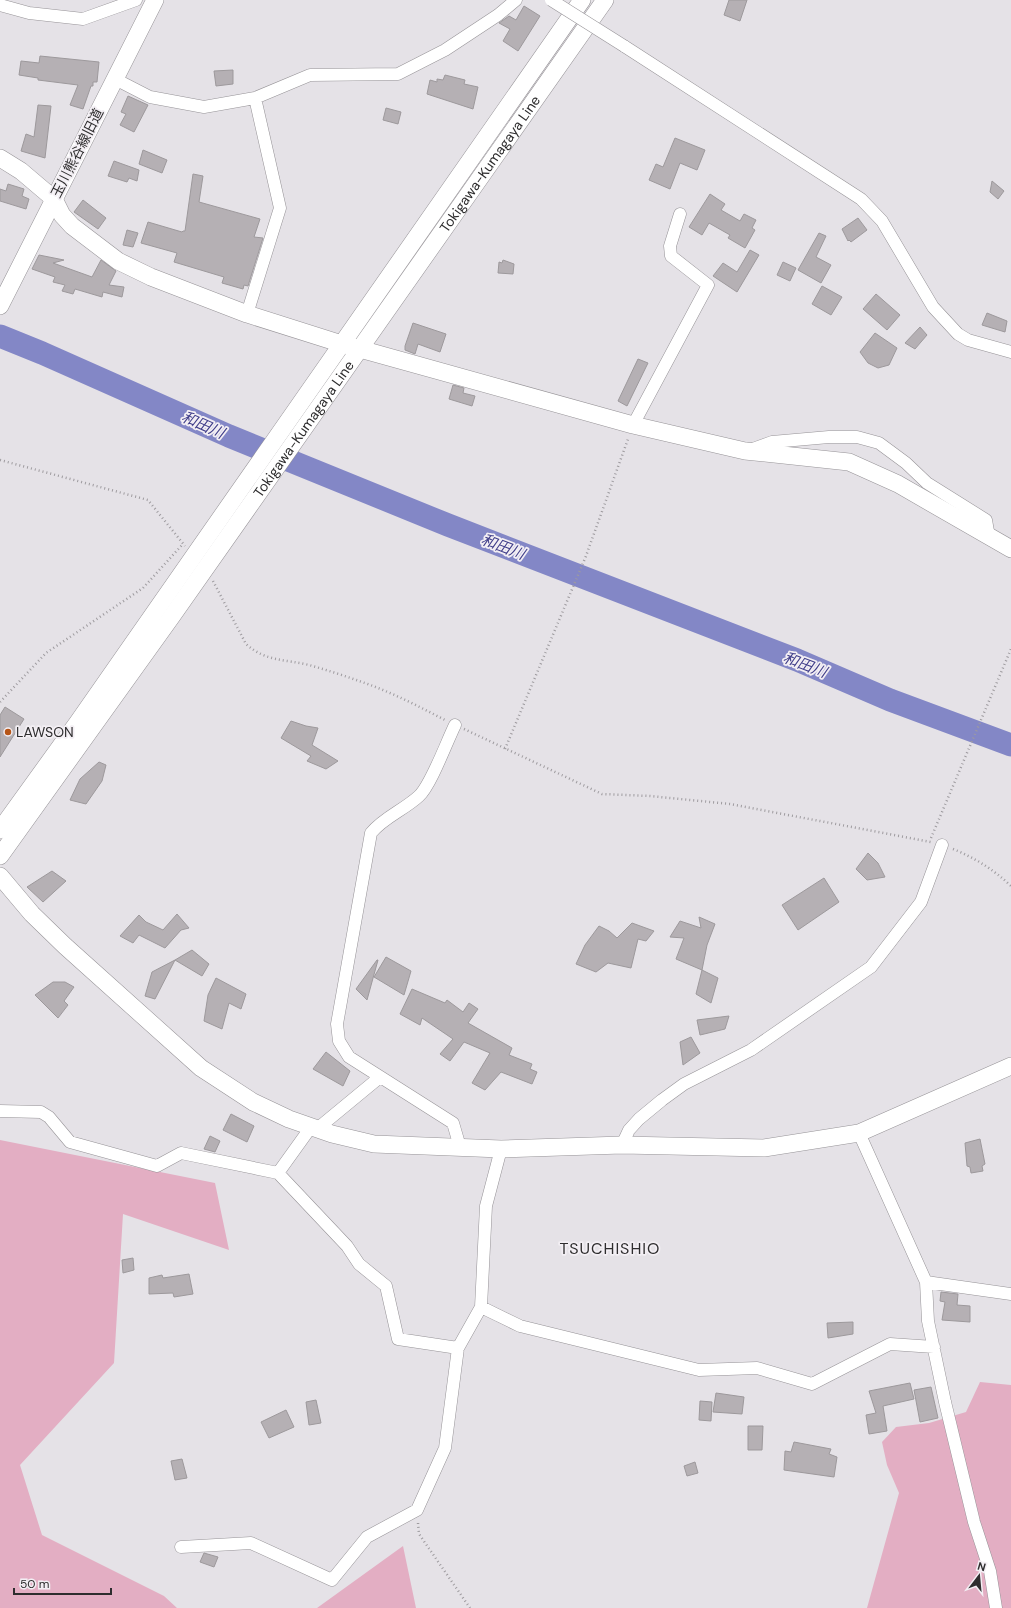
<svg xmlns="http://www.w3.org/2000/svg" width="1011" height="1608" viewBox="0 0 1011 1608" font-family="'DM Sans','Noto Sans JP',sans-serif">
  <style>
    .green { fill: #e3aec3 }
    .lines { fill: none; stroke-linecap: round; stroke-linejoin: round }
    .river { stroke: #8387c6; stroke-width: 23 }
    .building { fill: #b5b0b4; stroke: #9d999c }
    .street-casing { stroke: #969397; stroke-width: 13 }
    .secondary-casing { stroke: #969397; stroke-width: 18 }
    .path { stroke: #9e9b9f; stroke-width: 2.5; stroke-dasharray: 1 3; stroke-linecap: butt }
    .street { stroke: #fff; stroke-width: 12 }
    .secondary { stroke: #fff; stroke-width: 17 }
    .street-bridge-casing { stroke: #969397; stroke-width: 13; stroke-linecap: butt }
    .street-bridge { stroke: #fff; stroke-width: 12 }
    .poi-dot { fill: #b65517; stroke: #f3eff4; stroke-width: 1.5 }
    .labels { text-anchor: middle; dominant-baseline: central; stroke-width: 3.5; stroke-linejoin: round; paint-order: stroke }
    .street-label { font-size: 14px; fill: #2e2d2e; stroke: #f3eff4 }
    .poi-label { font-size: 14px; fill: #2e2d2e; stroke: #f3eff4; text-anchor: start }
    .water-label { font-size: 15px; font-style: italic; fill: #403e8a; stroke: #f3eff4 }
    .quarter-label { font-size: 16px; letter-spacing: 1px; fill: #2e2d2e; stroke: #f3eff4 }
  </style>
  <rect width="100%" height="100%" fill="#e5e2e7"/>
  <path class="green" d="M0 1140 215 1183 229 1250 123 1214 114 1363 20 1465 42 1535 164 1596 177 1608H0Z
    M980 1382 1011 1385V1608H867L899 1493 887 1465 882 1442 896 1427 929 1423 966 1412Z
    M403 1546 416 1608H317Z"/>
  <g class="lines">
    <path class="river" d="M0 336 42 353 229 436 448 525 797 660 890 700 1011 745"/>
  </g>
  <path class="building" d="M729 0H747L740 21 724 15Z
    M524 6 540 16 518 51 503 41 510 29 499 23 509 16 516 20Z
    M40 56 99 62 97 82H93V86H91L83 109 70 105 78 85 38 80V78L19 75 21 61 39 63Z
    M233 70V84L216 86 214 71Z
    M445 75 465 80 464 84 478 87 473 109 427 94 430 80 437 82V79L443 80Z
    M128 96 148 105 134 132 120 125 126 114 121 112Z
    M38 105 51 106 45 158 21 151 26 134 34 137Z
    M386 108 401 112 398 124 383 120Z
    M675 138 705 150 697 170 680 163 670 189 649 180 656 164 663 167Z
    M143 150 167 160 162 173 139 164Z
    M114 161 139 170 137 181 129 178 127 182 108 176Z
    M193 174 203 176 199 202 260 219 254 237 263 238 248 286 244 285 243 289 222 283 224 277 174 262 177 253 141 243 148 222 182 232 183 231H185Z
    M992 181 1004 191 998 199 990 192Z
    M8 184 24 189 22 196 29 199 26 209 0 201V189L6 191Z
    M710 194 725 204 721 210 740 221 744 214 756 220 752 228 755 230 745 248 728 238 730 235 709 223 702 235 689 227Z
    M83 200 106 218 98 229 74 212Z
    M858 218 867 230 851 242 849 240 848 241 842 229Z
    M127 230 138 233 133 247 123 245Z
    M819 233 826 236 816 257 831 265 821 283 798 270Z
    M750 250 759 255 737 292 713 276 723 263 737 272Z
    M39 255 64 260 53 263 92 277 101 260 116 271 109 285 124 287 122 297 103 292 102 297 75 289 73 294 62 291 65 285 53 282 55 277 32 269Z
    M503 260 514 264 513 274 498 273 499 262 502 263Z
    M783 262 796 268 790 281 777 275Z
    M822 286 842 297 831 315 812 304Z
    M876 294 900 315 887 330 863 309Z
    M987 313 1007 321 1005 332 982 325Z
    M413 323 446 334 440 352 418 344 415 354 405 350V346Z
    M920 327 927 335 915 349 905 343Z
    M875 333 897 348 889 365 878 368 868 363 860 352Z
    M638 359 648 363 627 406 618 401Z
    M453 385 464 388 463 393 475 396 472 406 449 399Z
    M5 707 24 719 0 757V715Z
    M291 721 306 726 318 728 312 745 338 761 326 769 307 761 311 756 281 738Z
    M99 762 106 765 102 781 86 804 70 800 80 779Z
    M868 853 878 863 885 877 867 880 856 869Z
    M52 871 66 881 43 902 27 887Z
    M824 878 839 902 798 930 782 905Z
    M177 914 189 928 181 930 165 948 139 935 133 943 120 936 139 915 146 922 163 930Z
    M699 917 715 924 707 945 702 970 676 959 684 938 670 937 680 921 701 928Z
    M632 923 654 931 646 941 638 939 631 968 608 963 596 972 576 964 585 945 599 926 609 931 617 938Z
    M192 950 209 964 202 976 175 960Z
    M386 957 411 971 404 995 374 977Z
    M175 960 155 999 145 996 152 972Z
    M377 960H378L367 1000 356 989Z
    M702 970 718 978 711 1003 696 994Z
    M216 978 246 994 241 1009 229 1003 222 1029 204 1021 208 995Z
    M53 982H65L74 987 64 1001 68 1005 58 1018 35 995Z
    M412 989 445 1003 447 1000 463 1012 469 1003 478 1009 468 1023 512 1048 509 1055 532 1064 530 1069 537 1072 532 1084 501 1072 485 1090 472 1083 490 1053 464 1042 450 1061 440 1054 453 1039 422 1018 420 1025 400 1014Z
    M729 1016 725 1029 700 1035 697 1020Z
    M691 1037 700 1053 683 1065 680 1042Z
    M326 1052 350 1071 343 1086 313 1069Z
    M231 1114 254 1126 247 1142 223 1130Z
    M210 1136 220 1141 215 1152 204 1149Z
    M980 1139 985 1164 982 1166 983 1171 971 1173 970 1167 967 1166 965 1143Z
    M133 1258 134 1270 123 1273 122 1260Z
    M189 1274 193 1294 174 1297 173 1293 149 1294V1278L162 1275 163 1278Z
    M941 1292 958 1294 957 1305 970 1306V1322L942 1320 945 1302 940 1301Z
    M853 1322V1334L828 1338 827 1323Z
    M910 1383 914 1399 883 1406 887 1431 869 1434 866 1415 876 1413 869 1391Z
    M931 1387 938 1418 920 1422 914 1390Z
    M716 1393 744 1397 742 1414 713 1412Z
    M316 1400 321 1423 309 1425 306 1402Z
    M700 1401 712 1402 711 1421 699 1420Z
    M286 1410 294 1427 269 1438 261 1422Z
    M748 1426H763L762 1450H748Z
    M794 1442 831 1449 829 1454 837 1457 834 1477 784 1470 785 1451 791 1452Z
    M182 1459 187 1478 175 1480 171 1461Z
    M695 1462 698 1473 687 1476 684 1466Z
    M204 1553 218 1557 214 1567 200 1562Z"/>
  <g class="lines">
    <g class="street-casing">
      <path id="street" d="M0 5 29 13 83 19 136 0
        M624 46 861 199 882 221 933 307 958 334 968 340 1011 352
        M115 79 150 97 204 107 255 98 310 75 398 74 445 50 498 15 516 0
        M247 314 280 208 255 98
        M633 425 708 285 671 256 670 246 680 214
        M750 450 772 442 829 437H857L879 443 906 463 927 483 986 520 989 537
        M455 725C447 741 431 785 419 796 404 810 384 817 371 833L337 1024 339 1041 349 1057 453 1123 460 1147
        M0 1111 41 1112 49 1117 70 1142 157 1166 181 1153 278 1173 347 1246 359 1264 386 1286 398 1339 458 1348
        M317 1129 380 1077
        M859 1133 926 1282 928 1321 945 1402 974 1522 990 1571 996 1608
        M622 1145 629 1130 639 1119 662 1100 684 1084 751 1050 871 967 921 902 942 845
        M278 1173 311 1127
        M926 1282 1011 1294
        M481 1307 520 1326 699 1370 757 1368 812 1384 890 1344 934 1347
        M181 1547 251 1543 332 1580 367 1537 417 1510 445 1448 458 1348 481 1307 486 1206 501 1149"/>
    </g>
    <g class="secondary-casing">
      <g id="secondary">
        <path d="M0 158 21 171 54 199 62 215 72 226 118 261 151 277 247 314 342 344 633 425 745 451 849 462 898 484 1011 549"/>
        <path d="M0 306 155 0"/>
        <path d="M0 830 78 722 582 0"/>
        <path id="s1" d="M0 856 172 616 605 0"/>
        <path d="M0 876 32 914 65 946 201 1068 253 1102 289 1119 332 1134 374 1144 501 1149 622 1145 764 1148 859 1133 1011 1066"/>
      </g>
    </g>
    <path class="path" d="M0 460 148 500 185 546
      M213 581 246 644C266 662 285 659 309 665 327 670 345 676 362 682 391 692 418 706 445 720
      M0 702 46 653 143 588 182 545
      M464 729 602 794 650 796 730 804 931 842
      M505 749 586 556 628 439
      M931 838 1011 649
      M953 849C975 858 993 869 1011 886
      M418 1523 419 1534 470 1608"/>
    <use href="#street" class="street"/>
    <use href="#secondary" class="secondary"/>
    <g class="street-bridge-casing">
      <path id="street-bridge" d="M551 0 624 46"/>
    </g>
    <use href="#street-bridge" class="street-bridge"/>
  </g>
  <circle class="poi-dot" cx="8" cy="732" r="4"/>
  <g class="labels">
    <g class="street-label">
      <text transform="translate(77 153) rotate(-63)">玉川熊谷線旧道</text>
      <text stroke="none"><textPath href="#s1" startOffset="848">Tokigawa-Kumagaya Line</textPath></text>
      <text stroke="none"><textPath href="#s1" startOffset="524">Tokigawa-Kumagaya Line</textPath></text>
    </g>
    <g class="poi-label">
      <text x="16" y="732">LAWSON</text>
    </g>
    <g class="water-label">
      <text transform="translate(203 425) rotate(24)">和田川</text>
      <text transform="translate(503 547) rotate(21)">和田川</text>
      <text transform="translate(805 665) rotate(21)">和田川</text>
    </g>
    <g class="quarter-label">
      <text x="610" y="1248">TSUCHISHIO</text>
    </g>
  </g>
  <g transform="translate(979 1576) rotate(16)" stroke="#f3eff4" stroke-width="3" paint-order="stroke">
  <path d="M0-3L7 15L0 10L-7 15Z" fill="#2e2d2e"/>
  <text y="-6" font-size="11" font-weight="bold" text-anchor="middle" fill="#2e2d2e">N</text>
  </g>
  <path d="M14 1588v6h97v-6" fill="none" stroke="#2e2d2e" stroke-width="2"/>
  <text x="20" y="1588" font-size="12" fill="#2e2d2e" stroke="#f3eff4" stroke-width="3" paint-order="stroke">50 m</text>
</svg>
